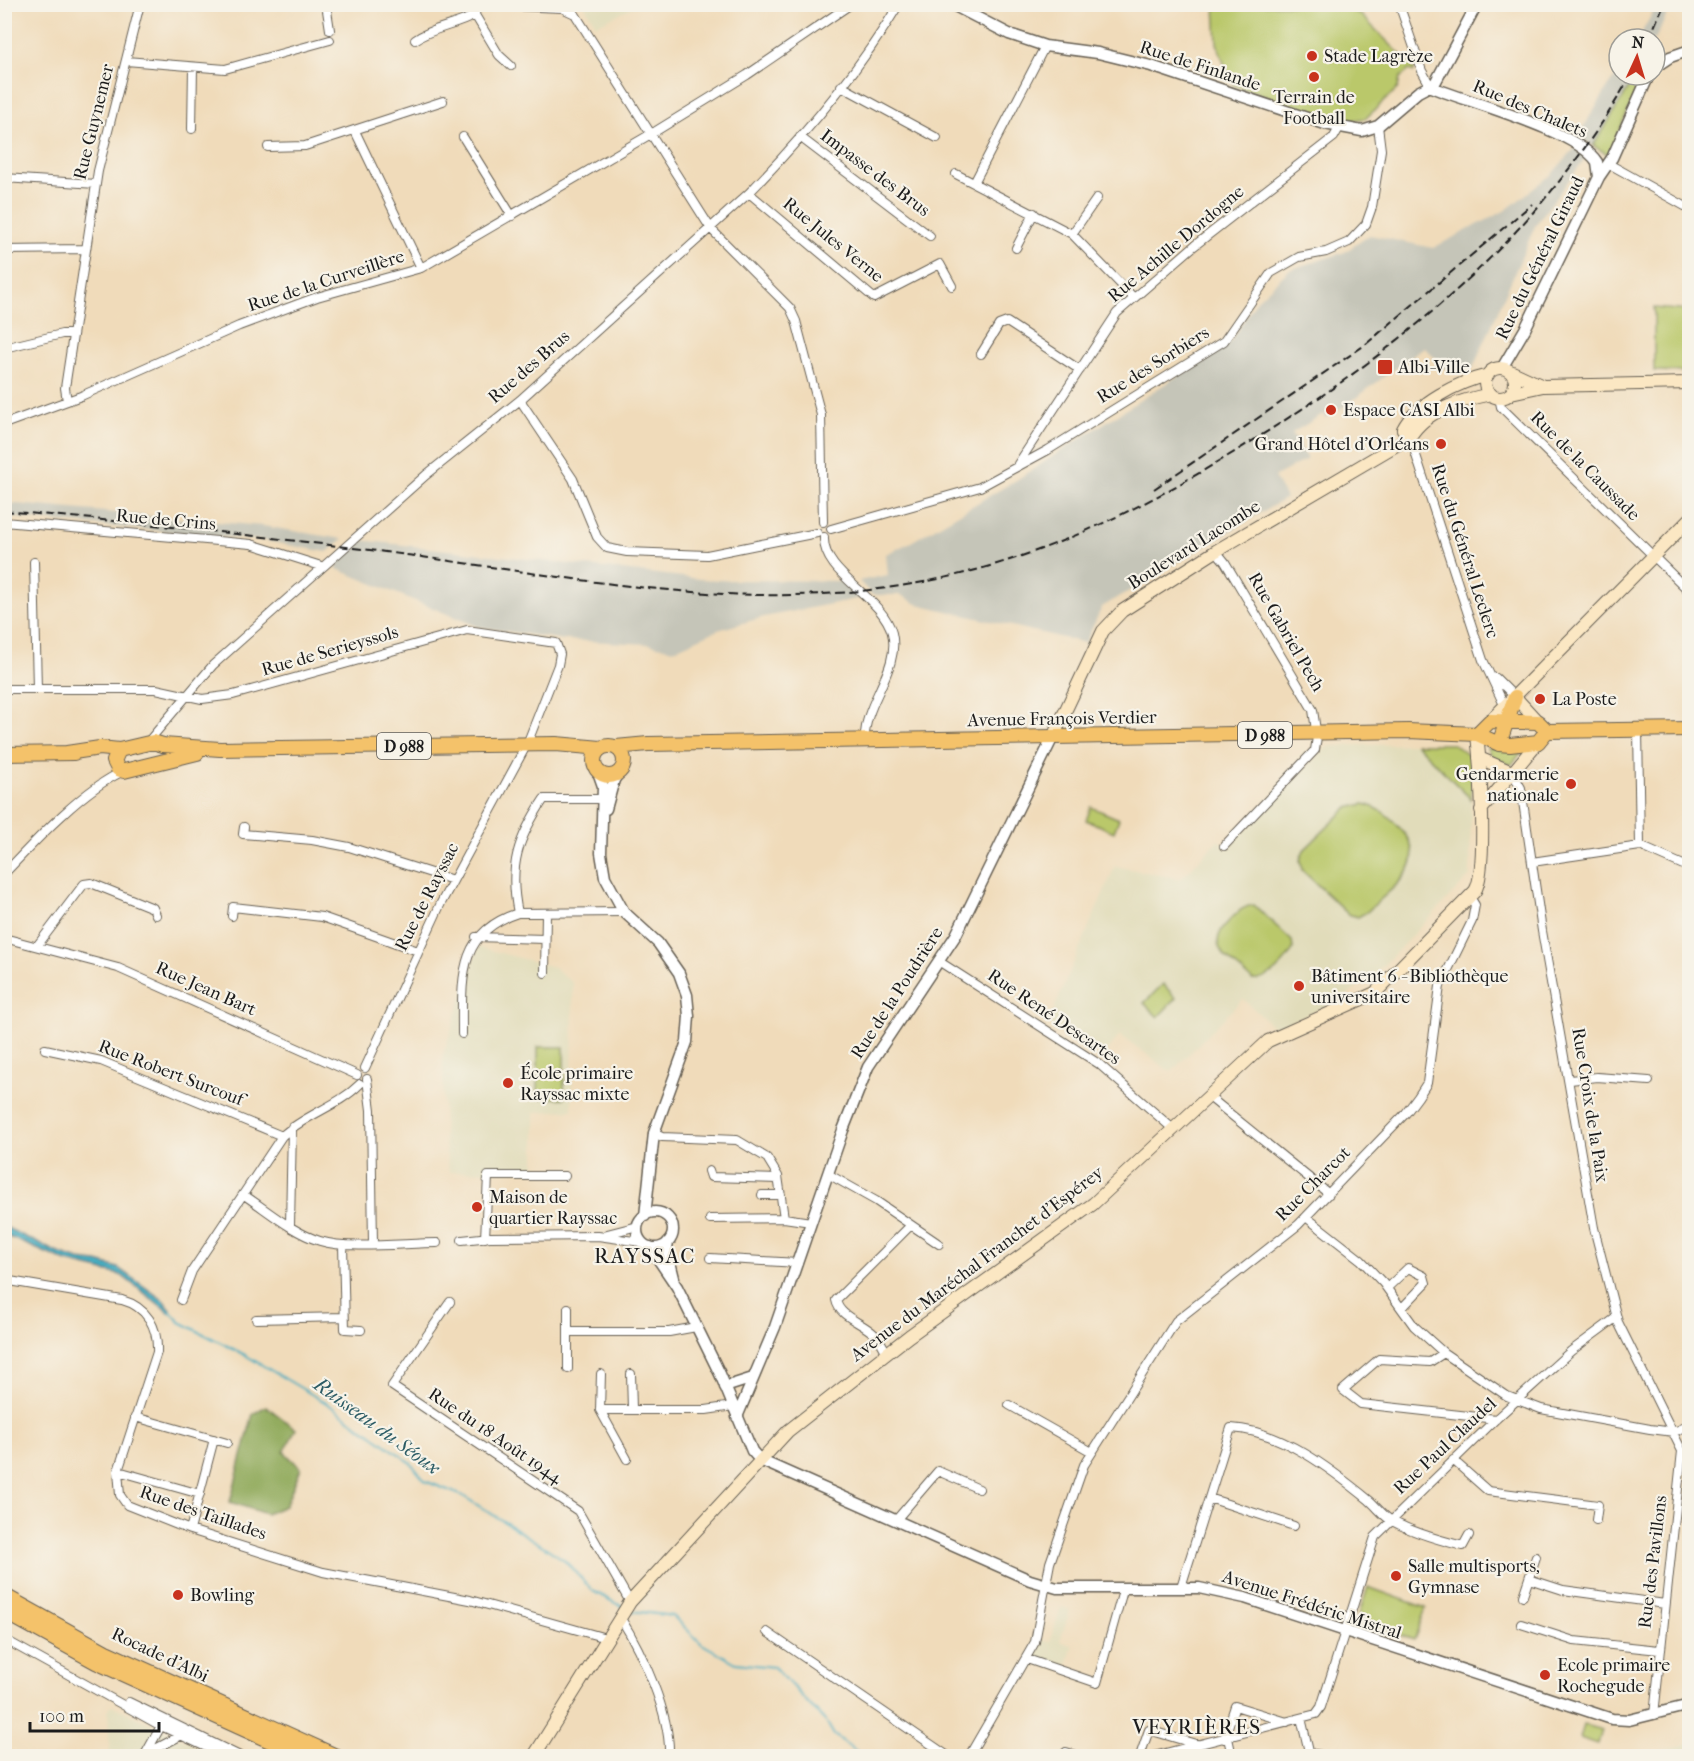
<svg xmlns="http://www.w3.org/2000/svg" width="1694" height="1761" viewBox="0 0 1694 1761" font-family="'IM FELL French Canon',serif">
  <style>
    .built { fill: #e1dcba }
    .industrial { fill: #c5c5b8 }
    .green { fill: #bac86a; stroke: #6b7243; stroke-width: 1.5 }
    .forest { fill: #93ac5e; stroke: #58643d; stroke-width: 1.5 }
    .water { fill: #3faabf; stroke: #2e636e; stroke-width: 1.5 }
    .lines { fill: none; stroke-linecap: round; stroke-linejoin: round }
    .stream { stroke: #3faabf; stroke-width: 2 }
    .minor-casing { stroke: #665f53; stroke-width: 10 }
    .tertiary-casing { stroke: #665f53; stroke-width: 13 }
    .secondary-casing { stroke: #665f53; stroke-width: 14 }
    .primary-casing { stroke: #665f53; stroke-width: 16 }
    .trunk-casing { stroke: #665f53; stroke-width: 17 }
    .minor { stroke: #fff; stroke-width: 8 }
    .tertiary { stroke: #fff; stroke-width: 10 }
    .secondary { stroke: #fbe7c3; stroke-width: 12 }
    .primary { stroke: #f4c26a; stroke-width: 14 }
    .trunk { stroke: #f4c26a; stroke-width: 15 }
    .rail { stroke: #1c1c1c; stroke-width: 2; stroke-dasharray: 9 4.5; stroke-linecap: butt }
    .poi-dot { fill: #c8321e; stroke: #f7f3e8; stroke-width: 2 }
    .labels { text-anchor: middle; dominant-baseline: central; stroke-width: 4.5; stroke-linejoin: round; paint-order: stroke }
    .shield { fill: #f7f3e8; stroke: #5e5c59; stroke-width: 1.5 }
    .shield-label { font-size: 16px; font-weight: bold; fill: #1c1c1c }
    .poi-label { font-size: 18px; fill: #1c1c1c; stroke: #f7f3e8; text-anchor: start }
    .street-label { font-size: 18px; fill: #1c1c1c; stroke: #f7f3e8 }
    .water-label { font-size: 20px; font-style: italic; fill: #2c5c65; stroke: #f7f3e8 }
    .quarter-label { font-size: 21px; letter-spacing: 1.5px; fill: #1c1c1c; stroke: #f7f3e8 }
  </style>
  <rect width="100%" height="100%" fill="#f7f3e8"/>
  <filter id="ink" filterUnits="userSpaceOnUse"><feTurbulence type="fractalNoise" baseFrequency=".0167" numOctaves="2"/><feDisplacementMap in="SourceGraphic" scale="12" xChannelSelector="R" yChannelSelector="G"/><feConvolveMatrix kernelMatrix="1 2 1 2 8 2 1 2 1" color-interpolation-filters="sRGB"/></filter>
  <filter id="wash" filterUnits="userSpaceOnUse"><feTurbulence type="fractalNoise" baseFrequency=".008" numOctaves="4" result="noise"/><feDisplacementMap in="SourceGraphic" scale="24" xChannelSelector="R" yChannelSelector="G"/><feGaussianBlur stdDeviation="1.35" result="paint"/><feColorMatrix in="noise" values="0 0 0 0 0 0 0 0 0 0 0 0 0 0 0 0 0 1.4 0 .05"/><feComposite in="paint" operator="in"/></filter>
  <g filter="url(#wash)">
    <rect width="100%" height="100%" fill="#f0dbba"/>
    <path class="built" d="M584 5H637L596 25Z
      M1416 744 1471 799 1470 876 1374 975 1372 974 1344 999 1275 1028 1243 999 1171 1072 1120 1035 1104 1055 1048 1023 1115 866 1181 879 1218 840 1228 848 1328 746Z
      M478 947 554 967 573 983 572 1110 535 1112V1170L449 1172 444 1137 443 1055Z
      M1061 1607 1070 1610 1060 1641 1073 1646 1066 1668 1036 1659 1039 1639 1050 1642Z
      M111 1705 218 1756H110L108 1711Z
      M1689 1743V1756H1644Z"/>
    <path class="industrial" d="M1657 5 1671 6 1655 40 1638 39Z
      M1619 70V75H1637L1593 146 1577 137Z
      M1575 148 1586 157 1536 224 1473 368 1447 370 1424 347 1345 406 1325 418 1323 414 1292 433 1307 459 1274 477 1286 498 1102 607 1085 643 917 604 901 595H872L859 581 888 575 886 554 911 542 1018 479 1230 342 1257 300 1289 270 1345 252 1370 235 1433 248 1506 210 1551 175Z
      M5 503 263 526 343 539 327 552 266 541 5 517Z
      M360 540 709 580 846 581 862 598 764 617 718 630 673 650 650 644 565 640 479 627 337 569V560Z"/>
    <path class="green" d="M1215 5H1343L1361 15 1414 68V72L1409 70 1400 78 1398 88 1366 118 1350 121 1331 117 1233 85 1234 79 1227 72 1217 43Z
      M1637 75H1643L1609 155 1593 146Z
      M1654 308 1689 311V372L1654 371Z
      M1416 744H1454L1473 759 1471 799Z
      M1526 747 1511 765 1491 756 1487 748Z
      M1364 804C1380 808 1388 815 1399 827 1434 864 1394 885 1367 912L1358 917 1348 914 1302 870 1300 860 1304 850 1347 808Z
      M1091 807 1119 819 1114 832 1086 820Z
      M1254 905 1292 941 1293 949C1286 962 1267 983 1252 980 1229 958 1201 947 1231 919 1238 912 1243 906 1254 905Z
      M1163 984 1176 998 1158 1017 1144 1003Z
      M538 1047H564V1098H538Z
      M1368 1587 1426 1608 1414 1640 1357 1620Z
      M1584 1725 1602 1730 1598 1744 1580 1738Z"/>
    <path class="forest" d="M266 1406 296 1429 284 1452 301 1468 285 1506 266 1514 230 1502 253 1414Z"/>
    <path class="water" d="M5 1227 56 1252 79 1260 97 1262 118 1268 163 1300 171 1310 169 1312 121 1275 67 1262 5 1235Z"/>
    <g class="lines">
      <path class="stream" d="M168 1309 180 1322 245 1355 328 1404 410 1462 425 1481 463 1496 546 1548 563 1559 593 1591 623 1607
        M631 1611 673 1616 702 1644 736 1663 774 1667 827 1723 834 1735 863 1756"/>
    </g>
  </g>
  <g filter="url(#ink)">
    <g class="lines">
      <g class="minor-casing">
        <path id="minor" d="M326 4 330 30
          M468 4 562 8 575 14 711 229 790 308 796 321 821 415 823 522
          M1399 4 1422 71 1431 87
          M475 15 499 55 511 66
          M415 40C433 27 456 26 475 15L476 6
          M126 61 225 69 330 40
          M841 86 937 138
          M192 129 193 67
          M355 131 421 268
          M463 137 512 216
          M800 137 930 236
          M268 147 305 146 443 101
          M1609 164 1690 209
          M956 174 1072 234 1133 297
          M4 178 96 184
          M974 183 1045 46
          M749 193 874 298 940 264 952 286
          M1072 234 1097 198
          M1016 248 1034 213
          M4 250 85 249
          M4 348 62 334H73
          M981 354 999 325 1007 322 1080 370
          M1499 397 1501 407 1690 592
          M520 400 573 479 597 537 607 548 627 552 707 555 817 533
          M67 401 65 388 98 171 140 4
          M4 424 81 396 239 326 317 297 421 268 656 131 747 75 851 4
          M1410 437 1483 660 1505 707
          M1018 464 1117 313 1194 246 1334 137 1339 128
          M4 522 251 544 321 566
          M831 529 980 487 1048 450 1224 341 1271 273 1299 257 1326 252 1349 242 1366 224 1372 207 1381 150 1378 126
          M824 537C822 575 882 595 892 633 901 669 863 704 865 740
          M1216 551 1225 562 1313 710 1317 737 1315 750 1224 846
          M34 562 37 689
          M1496 678 1515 697
          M4 689H156L202 699 233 695 467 630 556 643 560 654 558 665 527 744 441 903 365 1068
          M1638 730 1640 846
          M147 743 213 665 426 475 520 400 749 193C804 136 858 73 899 4
          M1512 772 1521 788 1542 931 1594 1228 1618 1322 1682 1451 1654 1715
          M601 799H544C518 838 508 866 518 913L624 912
          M244 827 243 834 312 840 349 847 453 880
          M1532 862 1640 846 1690 868
          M4 874C34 842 84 788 124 771
          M232 916 233 907 322 917 418 951
          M476 937 545 939
          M4 938 118 968 357 1075
          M37 946 84 884 91 883 153 908 156 915
          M940 962 1099 1064 1173 1129
          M545 973 546 913
          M462 1034C462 980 457 932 518 913
          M45 1049 101 1061 282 1136
          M367 1079 371 1110 373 1244
          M1570 1080 1597 1077 1649 1081
          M1208 1096 1329 1194
          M654 1133 662 1137 737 1140 767 1158 778 1176 784 1218 811 1222
          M709 1171 711 1177 778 1179
          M828 1174 876 1201 939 1244
          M244 1195C267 1210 293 1233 320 1241 349 1250 405 1243 437 1243
          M762 1195H781
          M1306 1217 1361 1260 1383 1283 1414 1326 1444 1353 1507 1396 1541 1409 1650 1429 1674 1432 1690 1425
          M710 1219 784 1218
          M290 1225 292 1127
          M607 1234 638 1226
          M485 1238 488 1176H565
          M462 1240 490 1237 598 1236 641 1242
          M343 1245 345 1329 361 1330
          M710 1258 798 1263
          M4 1280 122 1300C147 1307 158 1327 157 1352L118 1471 120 1495 127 1505 190 1530 323 1572 470 1600 606 1638
          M1387 1288 1408 1268 1424 1276 1426 1283 1402 1308
          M181 1300 192 1271 282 1136C306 1114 337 1107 360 1084
          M450 1302 392 1386 578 1511 630 1602
          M256 1319 344 1317
          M568 1332V1308
          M887 1353C883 1347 880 1338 874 1334 862 1322 839 1317 836 1300L911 1225
          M1444 1353 1430 1362 1379 1359 1343 1390 1361 1404 1496 1419
          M568 1369V1332H669L696 1327
          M631 1374 632 1409
          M1009 1405 1092 1452
          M600 1410 601 1374
          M135 1417 227 1443
          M627 1459 600 1410H706L733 1406
          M1453 1460 1488 1491 1598 1505 1596 1520
          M118 1471 200 1494
          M1209 1498 1294 1526
          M896 1520 938 1471 979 1489
          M190 1530 214 1439
          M1529 1579 1563 1590 1665 1604
          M1181 1587 1231 1428C1282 1431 1331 1469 1369 1500 1376 1506 1382 1514 1389 1519 1410 1532 1439 1540 1463 1546L1469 1535
          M1523 1596 1536 1557
          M620 1617C642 1652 671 1715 669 1756
          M1521 1624 1574 1641 1659 1650
          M767 1632 948 1756
          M4 1639 161 1726 225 1756
          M1027 1659 1097 1683 1124 1587
          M129 1702 240 1756
          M1301 1718 1310 1756
          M1228 1738 1232 1756
          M1224 1739 1235 1706 1287 1722
          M146 1753 161 1726 165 1727
          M1309 1753 1327 1756
          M142 1756 180 1736 178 1733
          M969 1756 1035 1642 1050 1563 1084 1465 1176 1321 1298 1225 1406 1113 1418 1097 1427 1083 1440 986 1472 921 1475 905 1470 897
          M1062 1756 1066 1752 1080 1756
          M1140 1756 1149 1730 1199 1745
          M1154 1756 1316 1714 1321 1707 1375 1537 1496 1419 1571 1351 1617 1317"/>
      </g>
      <g class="tertiary-casing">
        <path id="tertiary" d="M951 4 1009 34 1045 46 1098 53 1151 66 1325 124 1362 131 1378 126 1418 92 1435 83 1477 4
          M1655 67 1670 57 1690 50
          M1431 87C1468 102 1578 131 1597 162L1599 177
          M1502 368 1525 329 1599 177 1612 158 1649 75
          M597 769 603 786 601 853 605 877 624 912 658 943 679 973 687 995 689 1016 687 1042 654 1133 645 1216
          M606 809 614 780 620 771
          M637 1230a18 18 0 1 1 36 0a18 18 0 1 1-36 0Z
          M668 1242 667 1250 674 1278
          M650 1247 677 1287 720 1374 752 1451 760 1460 1030 1580 1057 1588H1199L1245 1598 1612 1719 1629 1720 1690 1705
          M725 1387 753 1378
          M737 1417 775 1327 843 1130 868 1067 956 935 1053 737"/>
      </g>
      <g class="secondary-casing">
        <path id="secondary" d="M1485 383a15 15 0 1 1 30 0a15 15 0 1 1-30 0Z
          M1508 370 1543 386
          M1511 393 1543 386 1690 383
          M1410 437 1403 429C1417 403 1458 382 1488 375
          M1515 697 1538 722
          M1490 721 1690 519
          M1053 737 1103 631 1122 611 1216 551 1410 437C1426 410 1461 400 1491 394
          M1479 758 1512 772
          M1481 810 1538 742
          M534 1756 630 1602 788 1431 909 1336 1093 1204 1268 1041 1375 993 1475 891C1488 870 1480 762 1477 734"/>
      </g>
      <g class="primary-casing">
        <path id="primary" d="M1547 731 1690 729
          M1477 734 1490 721 1538 722 1547 731
          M1499 744 1515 697
          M594 761a15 15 0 1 1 30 0a15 15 0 1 1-30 0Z
          M616 747 648 744 1408 731 1477 734 1499 744 1510 745 1538 742 1547 731
          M119 750 114 761 118 769 124 771 197 753
          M67 753 100 748 119 750 153 742 163 745 220 749 556 744 601 748
          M4 754 74 753"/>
      </g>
      <g class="trunk-casing">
        <path id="trunk" d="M4 1596 105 1652 335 1756
          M4 1611 97 1662 304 1756"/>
      </g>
      <use href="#minor" class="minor"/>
      <use href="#tertiary" class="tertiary"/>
      <use href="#secondary" class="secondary"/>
      <use href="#primary" class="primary"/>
      <use href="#trunk" class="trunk"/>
      <path class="rail" d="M1649 39 1664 4
        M1154 489 1365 345 1532 204
        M4 511C144 523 283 538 422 557 600 582 769 617 948 577 1080 547 1196 479 1308 405 1436 320 1556 210 1631 75"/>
    </g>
  </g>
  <g class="poi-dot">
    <circle cx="1312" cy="56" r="6"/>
    <circle cx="1314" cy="77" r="6"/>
    <rect x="1377" y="359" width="16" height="16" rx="3"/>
    <circle cx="1331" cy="410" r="6"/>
    <circle cx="1441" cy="444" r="6"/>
    <circle cx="1540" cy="699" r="6"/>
    <circle cx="1571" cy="784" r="6"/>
    <circle cx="1299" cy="986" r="6"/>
    <circle cx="508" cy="1083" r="6"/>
    <circle cx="477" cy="1207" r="6"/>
    <circle cx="1396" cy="1576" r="6"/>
    <circle cx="178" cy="1595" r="6"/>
    <circle cx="1545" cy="1675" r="6"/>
  </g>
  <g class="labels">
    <g class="shield">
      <rect x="1238" y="722" width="54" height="26" rx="4.5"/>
      <rect x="377" y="733" width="54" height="26" rx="4.5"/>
    </g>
    <g class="shield-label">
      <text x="1265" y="735">D 988</text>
      <text x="404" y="746">D 988</text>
    </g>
    <g class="poi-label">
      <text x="1324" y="56">Stade Lagrèze</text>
      <text x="1314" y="97" text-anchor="middle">Terrain de<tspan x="1314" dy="21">Football</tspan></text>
      <text x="1398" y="367">Albi-Ville</text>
      <text x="1343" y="410">Espace CASI Albi</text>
      <text x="1429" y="444" text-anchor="end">Grand Hôtel d'Orléans</text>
      <text x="1552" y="699">La Poste</text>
      <text x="1559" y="774" text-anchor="end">Gendarmerie<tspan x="1559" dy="21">nationale</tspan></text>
      <text x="1311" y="976">Bâtiment 6 - Bibliothèque<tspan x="1311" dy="21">universitaire</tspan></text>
      <text x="520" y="1073">École primaire<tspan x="520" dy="21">Rayssac mixte</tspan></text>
      <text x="489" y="1197">Maison de<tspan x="489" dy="21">quartier Rayssac</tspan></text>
      <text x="1408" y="1566">Salle multisports,<tspan x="1408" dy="21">Gymnase</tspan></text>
      <text x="190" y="1595">Bowling</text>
      <text x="1557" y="1665">Ecole primaire<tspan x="1557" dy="21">Rochegude</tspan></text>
    </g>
    <g class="street-label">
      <text transform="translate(1200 66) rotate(18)">Rue de Finlande</text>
      <text transform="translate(1530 109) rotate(23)">Rue des Chalets</text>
      <text transform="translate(94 122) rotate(-76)">Rue Guynemer</text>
      <text transform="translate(875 173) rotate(37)">Impasse des Brus</text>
      <text transform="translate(833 240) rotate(39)">Rue Jules Verne</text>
      <text transform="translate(1176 244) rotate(-40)">Rue Achille Dordogne</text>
      <text transform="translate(1540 258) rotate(-64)">Rue du Général Giraud</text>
      <text transform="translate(326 281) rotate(-18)">Rue de la Curveillère</text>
      <text transform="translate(1153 365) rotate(-32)">Rue des Sorbiers</text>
      <text transform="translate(529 367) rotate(-41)">Rue des Brus</text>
      <text transform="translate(1585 466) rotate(45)">Rue de la Caussade</text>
      <text transform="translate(166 520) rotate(5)">Rue de Crins</text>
      <text transform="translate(1194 545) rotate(-32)">Boulevard Lacombe</text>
      <text transform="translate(1465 551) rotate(72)">Rue du Général Leclerc</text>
      <text transform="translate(1286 632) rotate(60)">Rue Gabriel Pech</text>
      <text transform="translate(330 651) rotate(-16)">Rue de Serieyssols</text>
      <text transform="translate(1062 719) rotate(-1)">Avenue François Verdier</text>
      <text transform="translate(427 897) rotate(-63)">Rue de Rayssac</text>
      <text transform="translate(206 989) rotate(24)">Rue Jean Bart</text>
      <text transform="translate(897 993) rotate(-57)">Rue de la Poudrière</text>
      <text transform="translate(1054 1017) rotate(34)">Rue René Descartes</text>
      <text transform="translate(171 1073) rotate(21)">Rue Robert Surcouf</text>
      <text transform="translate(1590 1105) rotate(81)">Rue Croix de la Paix</text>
      <text transform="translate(1313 1184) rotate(-45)">Rue Charcot</text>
      <text transform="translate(977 1264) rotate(-37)">Avenue du Maréchal Franchet d'Espérey</text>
      <text transform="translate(495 1436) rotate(34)">Rue du 18 Août 1944</text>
      <text transform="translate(1445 1446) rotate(-43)">Rue Paul Claudel</text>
      <text transform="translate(203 1513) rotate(19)">Rue des Taillades</text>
      <text transform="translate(1653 1562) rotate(-83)">Rue des Pavillons</text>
      <text transform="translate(1312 1605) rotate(18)">Avenue Frédéric Mistral</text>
      <text transform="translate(160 1655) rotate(25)">Rocade d'Albi</text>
    </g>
    <g class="water-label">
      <text transform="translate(377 1426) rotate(36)">Ruisseau du Séoux</text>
    </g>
    <g class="quarter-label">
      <text x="645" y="1256">RAYSSAC</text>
      <text x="1197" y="1727">VEYRIÈRES</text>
    </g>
  </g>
  <rect width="1694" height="1761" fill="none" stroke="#f7f3e8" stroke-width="24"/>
  <g transform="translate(1637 57) rotate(4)"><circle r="28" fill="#f7f3e8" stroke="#9f9d96" stroke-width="1.5"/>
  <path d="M0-4.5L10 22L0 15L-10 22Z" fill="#c8321e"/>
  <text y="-9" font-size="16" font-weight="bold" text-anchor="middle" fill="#1c1c1c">N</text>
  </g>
  <path d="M30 1722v9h129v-9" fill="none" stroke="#1c1c1c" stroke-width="3"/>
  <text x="39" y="1722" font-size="18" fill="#1c1c1c" stroke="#f7f3e8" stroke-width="4.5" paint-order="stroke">100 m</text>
</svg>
